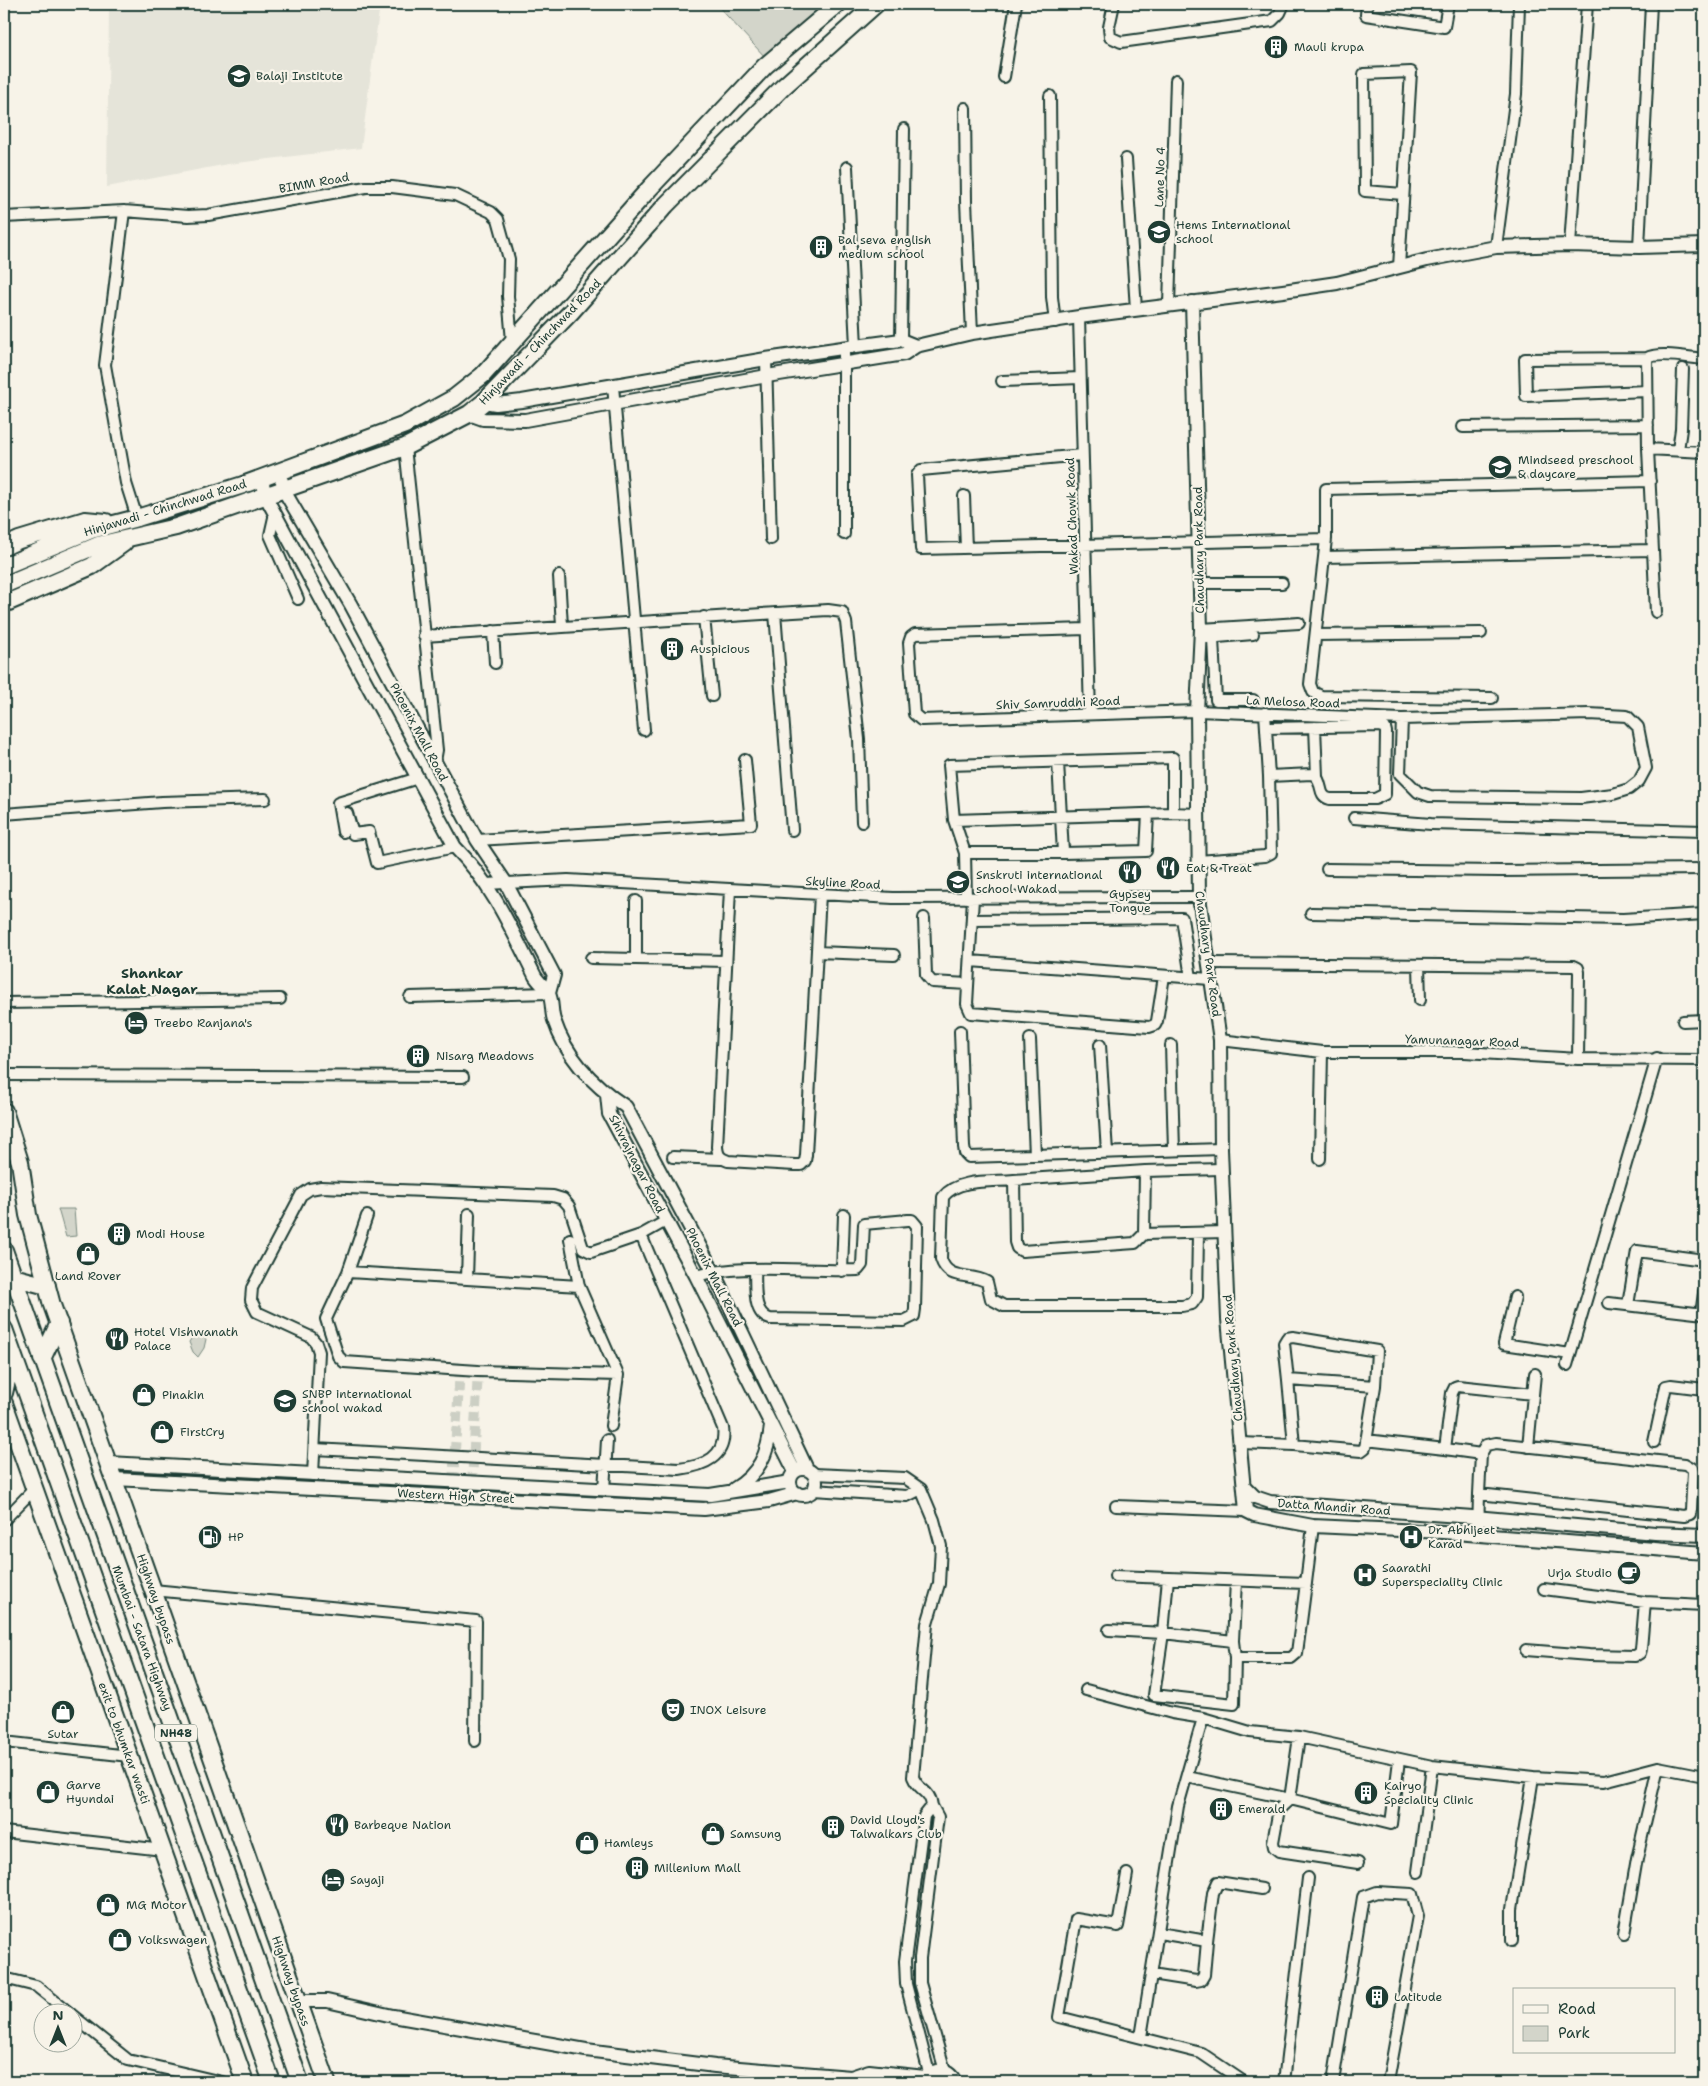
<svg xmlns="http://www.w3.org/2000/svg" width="1708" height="2086" viewBox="0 0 1708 2086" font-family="'Shantell Sans',sans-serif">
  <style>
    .built { fill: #e5e4d9 }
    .green { fill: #d3d5ca; stroke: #79897f }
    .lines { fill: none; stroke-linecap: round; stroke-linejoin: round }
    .minor-tunnel { stroke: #cccfc4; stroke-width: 10; stroke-dasharray: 10 5; stroke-linecap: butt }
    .minor-casing { stroke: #1f3d34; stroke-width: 14 }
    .tertiary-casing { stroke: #1f3d34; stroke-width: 16 }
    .primary-casing { stroke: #1f3d34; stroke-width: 20 }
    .trunk-casing { stroke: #1f3d34; stroke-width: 20 }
    .minor { stroke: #f7f3e8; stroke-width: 10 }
    .tertiary { stroke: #f7f3e8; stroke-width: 12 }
    .primary { stroke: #f7f3e8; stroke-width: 16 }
    .trunk { stroke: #f7f3e8; stroke-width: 16 }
    .labels { text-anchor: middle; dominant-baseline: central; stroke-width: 4.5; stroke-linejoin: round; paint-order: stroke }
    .shield { fill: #f7f3e8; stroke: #60746a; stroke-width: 1 }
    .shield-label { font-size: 11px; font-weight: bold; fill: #1f3d34 }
    .poi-label { font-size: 12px; fill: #1f3d34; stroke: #f7f3e8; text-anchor: start }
    .street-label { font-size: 12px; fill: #1f3d34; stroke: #f7f3e8 }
    .neighbourhood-label { font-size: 14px; font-weight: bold; fill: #1f3d34; stroke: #f7f3e8 }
  </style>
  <rect width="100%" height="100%" fill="#f7f3e8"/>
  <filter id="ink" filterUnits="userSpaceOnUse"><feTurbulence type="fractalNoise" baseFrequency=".02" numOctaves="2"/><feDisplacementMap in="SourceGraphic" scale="10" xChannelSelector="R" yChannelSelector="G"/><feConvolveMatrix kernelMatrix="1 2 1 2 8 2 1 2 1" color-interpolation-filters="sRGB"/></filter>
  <g filter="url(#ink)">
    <path class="built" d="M109 4H380L361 148 228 164 107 187Z"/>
    <path class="green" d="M716 4H831L766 58Z
      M58 1209H74L76 1236 66 1237Z
      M196 1334H201L206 1339 204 1348 198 1357 193 1352 189 1342 193 1336Z"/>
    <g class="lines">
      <path class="minor-tunnel" d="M453 1482 460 1369
        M472 1483 478 1371"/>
      <g class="minor-casing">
        <path id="minor" d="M1114 4 1109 27 1110 37 1121 42 1272 21 1280 13 1284 4
          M1367 4 1366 15 1444 27 1448 4
          M1004 77 1016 4
          M1050 96 1052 297 1055 322
          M965 108 966 201 972 333
          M1126 159 1136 309
          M847 167 856 346
          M124 211 105 365 126 483 138 521
          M4 217 124 211 188 216 208 215 366 187H392L455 195 491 212 498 219 509 259 508 296 512 341
          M1570 245 1587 4
          M1496 247 1516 94 1519 4
          M1639 247 1651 4
          M1399 267 1411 72 1364 74 1365 191 1403 194
          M1169 305 1176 80
          M1079 317 1090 714
          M901 340 904 129
          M844 347V534
          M766 359 771 539
          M1002 381 1080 378
          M613 386 644 730
          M1647 391 1526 396 1525 359 1647 358
          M1463 427 1648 425
          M405 447 437 750 435 761
          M1648 449 1704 452
          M1678 450 1681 429 1683 369
          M1082 455 921 470 917 475 921 549 1326 539
          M964 496 966 548
          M275 513 270 535 298 599
          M1324 557 1653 550
          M559 576 562 626
          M1200 583H1282
          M1656 612 1648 449 1647 358C1659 351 1690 358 1704 359
          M775 613 792 830
          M704 617 712 696
          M1087 629 915 634 911 637 909 643 914 714 921 720 1197 711 1402 719 1589 714 1627 716 1638 727 1646 768 1639 781 1629 789 1613 794 1581 798 1430 796 1418 792 1400 774 1402 719
          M1201 629 1299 623
          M493 631 495 663
          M1316 635 1481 633
          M424 636 777 613 828 610 842 612 846 622 859 739 862 822
          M1206 638 1253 634
          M1213 638 1216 700H1253
          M1492 698 1321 696 1313 692 1310 684 1326 539V489L1650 481
          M1315 727 1317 776
          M1266 728 1379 726 1385 728 1386 732 1385 794 1375 799H1330C1316 796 1325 780 1312 774L1269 776
          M1058 762 1063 853 1146 851 1148 814
          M347 813 353 834 369 832 377 863 455 847
          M1173 813 1198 814
          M4 814 162 802 265 799
          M1354 818 1431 824 1704 831
          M954 820 1173 813V758L949 765 954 820 965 853 966 898
          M343 832 338 803 418 778
          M477 840 751 824 745 760
          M965 853H1063
          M1198 861 1265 856 1271 853 1269 776 1265 713
          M1327 869 1500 871 1704 869
          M486 884 568 880 893 898 1199 897
          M730 889 717 1147C718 1156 720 1158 728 1161L795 1165H801L805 1161 806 1155 820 894
          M973 898 967 1004 971 1013 1149 1027 1155 1025 1157 1021 1164 976
          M636 901V959
          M1311 913 1623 919 1704 914
          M924 918 926 975 932 982 968 984
          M972 920 1182 918 1191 978
          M817 952 894 955
          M591 958 726 961
          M970 961 1210 979
          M1209 963 1574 966 1578 968 1579 972 1578 1059
          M1419 965 1420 1000
          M410 997 549 993
          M4 1003 280 999
          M1683 1021 1704 1020
          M960 1031 964 1147 965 1153 969 1157 1221 1149
          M1030 1039 1035 1155
          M1220 1040 1322 1052H1465L1578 1059 1704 1060
          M1100 1045 1107 1152
          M1171 1045 1174 1150
          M4 1075 463 1077
          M673 1157 721 1159
          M1320 1159 1322 1052
          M1221 1169 1145 1171 1014 1180 1015 1242 1017 1248 1022 1251 1135 1243 1144 1234 1225 1232
          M1014 1180C992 1182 958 1178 943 1197L941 1259C948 1282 970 1272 987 1282L991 1299 1004 1306H1182L1192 1304 1197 1297 1198 1233
          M469 1214 467 1279 579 1286
          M367 1216 348 1272 326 1319 338 1356 344 1362 478 1371 618 1375
          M1144 1234 1145 1171
          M570 1239 579 1286 618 1375 611 1426
          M842 1271 844 1215
          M348 1272 467 1279
          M696 1276C743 1263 808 1272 858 1270L862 1265 864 1224 908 1220H912L917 1226 915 1309 914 1316 904 1321 770 1319C752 1314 756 1286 755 1270
          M1515 1297 1504 1344 1570 1354
          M1609 1303 1704 1314
          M1628 1305 1637 1251 1704 1260
          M1701 1314 1704 1293
          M1567 1365 1657 1058
          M1288 1380 1294 1445
          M1366 1440 1445 1449 1452 1393 1455 1387 1458 1386 1533 1394
          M1654 1442 1666 1386 1671 1385 1704 1389
          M1241 1443 1294 1445 1361 1451 1365 1448 1375 1386 1288 1380 1284 1343 1287 1338 1293 1337 1377 1351 1375 1386
          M1528 1447 1535 1374
          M315 1449 679 1469C704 1466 727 1457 723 1428L641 1235
          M1445 1449 1481 1454 1486 1445 1496 1443 1685 1464 1692 1468 1693 1472 1691 1510 1690 1514 1684 1516 1479 1494 1481 1454
          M313 1475 319 1352 316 1343 311 1337 257 1312 251 1300 252 1288 301 1195 310 1189 321 1187 553 1196 563 1199 569 1206 583 1248 591 1252 641 1235 666 1221
          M921 1489 934 1520 941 1546 939 1584 927 1624 913 1777C919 1792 930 1789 932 1806
          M604 1490 607 1440
          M813 1490 907 1496 921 1489 905 1478 814 1474
          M1116 1506 1246 1511
          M4 1520 34 1489
          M1478 1535 1479 1494
          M1115 1576 1306 1583 1313 1526
          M1236 1581 1233 1641 1235 1658H1291L1297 1653 1306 1583
          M1544 1589 1645 1602 1704 1605
          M153 1590 476 1621 475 1741
          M1109 1630 1163 1633 1168 1578
          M1233 1641 1163 1633 1154 1695 1234 1704 1235 1658
          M1526 1650 1589 1655 1635 1656 1640 1653 1641 1649 1645 1602
          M1086 1690 1172 1713 1203 1718 1250 1732 1299 1737 1432 1766 1533 1777 1604 1781 1658 1767 1704 1776
          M4 1742 129 1756
          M1187 1777 1290 1799 1299 1737
          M4 1832 163 1850
          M1358 1863 1279 1851 1274 1847 1273 1842 1279 1809 1290 1799 1391 1824 1399 1760
          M1418 1872 1432 1766
          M1127 1874 1118 1926 1076 1919 1059 2017 1201 2053 1244 2082
          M1624 1934 1637 1858 1658 1767
          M1207 1941 1213 1893 1218 1882 1262 1889
          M1512 1941V1909L1533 1777
          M1152 1974 1196 1981 1201 1980 1204 1975 1207 1941 1159 1933
          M4 1978 36 1986 71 2014
          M72 2015 128 2060 222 2082
          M1141 2037 1178 1806 1203 1718
          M929 2073 906 1984 905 1961 924 1816 932 1806 938 1817 920 1958V1983L945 2071
          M1284 2082 1308 1878
          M1333 2082 1363 1897 1377 1892 1412 1894 1418 1916 1388 2082"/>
      </g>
      <g class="tertiary-casing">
        <path id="tertiary" d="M1192 302 1201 629 1197 711 1199 897 1220 1040 1221 1149 1228 1319 1246 1511 1254 1515 1313 1526 1443 1532 1704 1553
          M484 402 496 404 522 401 766 359 856 346 901 340 916 346
          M469 414 483 419 525 420 767 376 904 354 916 346 972 333 1079 317 1283 291 1337 283 1427 260 1496 247 1570 245 1639 247 1704 245
          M261 478 268 501 455 847C492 884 512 930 535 976 539 983 546 987 549 994 553 1002 551 1012 554 1020 566 1057 594 1086 626 1107L713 1271 807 1469
          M282 481 283 489 351 605 477 840 506 883 554 975 549 993
          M607 1095 609 1114 696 1276 795 1472
          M109 1463 710 1495 790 1482
          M790 1482a13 13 0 1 1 26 0a13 13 0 1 1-26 0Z
          M114 1479 704 1509 769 1501 797 1493
          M1244 1486 1255 1497 1270 1502 1486 1518 1655 1533 1704 1535
          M734 1489C759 1474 768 1454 771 1426
          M298 2001H327L393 2016 586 2050 715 2066 851 2077 864 2082
          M851 2077 869 2071 925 2077
          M923 2082C930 2068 948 2066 955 2082"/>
      </g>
      <g class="primary-casing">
        <path id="primary" d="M4 547 19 540 85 520 106 522
          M4 566 91 530 137 518 243 485 405 425 454 398 483 375 649 189 765 66 838 4
          M4 585 98 545 176 527 405 447 469 414 484 402 571 312 666 205 783 87 876 4
          M4 604 92 566 124 543
          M4 1111 20 1162 28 1215 52 1305 327 2082
          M4 1403 245 2082"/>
      </g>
      <g class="trunk-casing">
        <path id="trunk" d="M4 1250 300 2082
          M13 1277 47 1286
          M4 1329 272 2082
          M42 1359 59 1323
          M4 1393 13 1355"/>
      </g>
      <use href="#minor" class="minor"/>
      <use href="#tertiary" class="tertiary"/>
      <use href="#primary" class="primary"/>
      <use href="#trunk" class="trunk"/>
    </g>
  </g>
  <defs>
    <g id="building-disc" transform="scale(1.25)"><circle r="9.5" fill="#1f3d34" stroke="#f7f3e8"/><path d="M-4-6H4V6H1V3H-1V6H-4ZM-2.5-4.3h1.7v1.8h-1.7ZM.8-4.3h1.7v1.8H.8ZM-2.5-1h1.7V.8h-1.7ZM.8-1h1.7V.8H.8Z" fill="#fff"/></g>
    <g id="university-disc" transform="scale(1.25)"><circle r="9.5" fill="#1f3d34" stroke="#f7f3e8"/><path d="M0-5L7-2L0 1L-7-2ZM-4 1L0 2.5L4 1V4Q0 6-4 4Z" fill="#fff"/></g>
    <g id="school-disc" transform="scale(1.25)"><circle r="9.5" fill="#1f3d34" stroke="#f7f3e8"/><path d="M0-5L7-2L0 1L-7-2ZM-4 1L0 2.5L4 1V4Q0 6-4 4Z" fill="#fff"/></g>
    <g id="restaurant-disc" transform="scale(1.25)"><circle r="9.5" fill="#1f3d34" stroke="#f7f3e8"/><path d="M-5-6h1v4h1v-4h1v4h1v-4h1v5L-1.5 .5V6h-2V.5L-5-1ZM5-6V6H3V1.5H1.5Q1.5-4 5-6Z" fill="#fff"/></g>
    <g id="hotel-disc" transform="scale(1.25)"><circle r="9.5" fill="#1f3d34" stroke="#f7f3e8"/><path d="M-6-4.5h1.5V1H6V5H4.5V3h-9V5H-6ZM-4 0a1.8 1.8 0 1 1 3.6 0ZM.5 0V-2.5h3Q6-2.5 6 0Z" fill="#fff"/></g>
    <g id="shop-disc" transform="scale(1.25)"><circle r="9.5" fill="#1f3d34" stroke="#f7f3e8"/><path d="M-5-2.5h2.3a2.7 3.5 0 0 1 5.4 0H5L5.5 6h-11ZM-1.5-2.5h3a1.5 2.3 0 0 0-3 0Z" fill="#fff"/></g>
    <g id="fuel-disc" transform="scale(1.25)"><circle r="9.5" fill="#1f3d34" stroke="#f7f3e8"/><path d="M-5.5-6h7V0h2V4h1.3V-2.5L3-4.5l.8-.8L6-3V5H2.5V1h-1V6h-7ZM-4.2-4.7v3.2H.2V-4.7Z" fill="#fff"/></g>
    <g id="hospital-disc" transform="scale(1.25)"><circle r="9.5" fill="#1f3d34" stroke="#f7f3e8"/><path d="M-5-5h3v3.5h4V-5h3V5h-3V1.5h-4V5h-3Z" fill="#fff"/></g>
    <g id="cafe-disc" transform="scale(1.25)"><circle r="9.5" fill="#1f3d34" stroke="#f7f3e8"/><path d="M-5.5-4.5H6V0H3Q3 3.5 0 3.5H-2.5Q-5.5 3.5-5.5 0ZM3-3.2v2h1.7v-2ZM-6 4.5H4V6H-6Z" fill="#fff"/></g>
    <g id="theatre-disc" transform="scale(1.25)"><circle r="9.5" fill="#1f3d34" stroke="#f7f3e8"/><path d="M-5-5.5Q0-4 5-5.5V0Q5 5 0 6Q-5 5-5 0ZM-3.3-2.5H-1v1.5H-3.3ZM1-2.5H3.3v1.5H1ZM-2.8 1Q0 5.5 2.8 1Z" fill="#fff"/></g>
  </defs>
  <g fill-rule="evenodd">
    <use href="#building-disc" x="1276" y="47"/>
    <use href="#university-disc" x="239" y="76"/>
    <use href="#school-disc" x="1159" y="232"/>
    <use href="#building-disc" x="821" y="247"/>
    <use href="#school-disc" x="1500" y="467"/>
    <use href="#building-disc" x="672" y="649"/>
    <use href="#restaurant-disc" x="1168" y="868"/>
    <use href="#restaurant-disc" x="1130" y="872"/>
    <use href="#school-disc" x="958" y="882"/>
    <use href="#hotel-disc" x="136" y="1023"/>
    <use href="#building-disc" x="418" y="1056"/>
    <use href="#building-disc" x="119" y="1234"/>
    <use href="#shop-disc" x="88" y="1254"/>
    <use href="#restaurant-disc" x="117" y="1339"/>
    <use href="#shop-disc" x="144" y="1395"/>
    <use href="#school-disc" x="285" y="1401"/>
    <use href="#shop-disc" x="162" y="1432"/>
    <use href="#fuel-disc" x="210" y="1537"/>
    <use href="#hospital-disc" x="1411" y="1537"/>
    <use href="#cafe-disc" x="1629" y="1573"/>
    <use href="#hospital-disc" x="1365" y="1575"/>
    <use href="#theatre-disc" x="673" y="1710"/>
    <use href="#shop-disc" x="63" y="1712"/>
    <use href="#shop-disc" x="48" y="1792"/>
    <use href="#building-disc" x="1366" y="1793"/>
    <use href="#building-disc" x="1221" y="1809"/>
    <use href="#restaurant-disc" x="337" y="1825"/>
    <use href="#building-disc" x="833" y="1827"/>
    <use href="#shop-disc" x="713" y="1834"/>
    <use href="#shop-disc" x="587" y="1843"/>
    <use href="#building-disc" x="637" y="1868"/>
    <use href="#hotel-disc" x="333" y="1880"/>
    <use href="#shop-disc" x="108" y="1905"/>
    <use href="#shop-disc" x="120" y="1940"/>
    <use href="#building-disc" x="1377" y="1997"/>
  </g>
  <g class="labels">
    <rect class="shield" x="155" y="1724.5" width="42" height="17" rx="4"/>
    <g class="shield-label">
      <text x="176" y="1733">NH48</text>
    </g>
    <g class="poi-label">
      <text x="1294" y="47">Mauli krupa</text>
      <text x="256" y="76">Balaji Institute</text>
      <text x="1176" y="225">Hems International<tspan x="1176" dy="14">school</tspan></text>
      <text x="838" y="240">Bal seva english<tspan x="838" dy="14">medium school</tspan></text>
      <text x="1518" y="460">Mindseed preschool<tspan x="1518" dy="14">&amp; daycare</tspan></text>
      <text x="690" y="649">Auspicious</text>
      <text x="1186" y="868">Eat &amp; Treat</text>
      <text x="976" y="875">Snskruti international<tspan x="976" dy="14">school Wakad</tspan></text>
      <text x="1130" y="894" text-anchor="middle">Gypsey<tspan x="1130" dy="14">Tongue</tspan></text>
      <text x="154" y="1023">Treebo Ranjana's</text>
      <text x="436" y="1056">Nisarg Meadows</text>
      <text x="136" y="1234">Modi House</text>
      <text x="88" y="1276" text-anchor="middle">Land Rover</text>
      <text x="134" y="1332">Hotel Vishwanath<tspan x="134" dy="14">Palace</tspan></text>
      <text x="302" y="1394">SNBP international<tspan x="302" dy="14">school wakad</tspan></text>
      <text x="162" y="1395">Pinakin</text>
      <text x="180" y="1432">FirstCry</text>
      <text x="1428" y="1530">Dr. Abhijeet<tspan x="1428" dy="14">Karad</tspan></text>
      <text x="228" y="1537">HP</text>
      <text x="1382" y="1568">Saarathi<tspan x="1382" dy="14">Superspeciality Clinic</tspan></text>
      <text x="1612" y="1573" text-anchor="end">Urja Studio</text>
      <text x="690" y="1710">INOX Leisure</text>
      <text x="63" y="1734" text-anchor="middle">Sutar</text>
      <text x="66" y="1785">Garve<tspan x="66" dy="14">Hyundai</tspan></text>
      <text x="1384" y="1786">Kairyo<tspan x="1384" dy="14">Speciality Clinic</tspan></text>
      <text x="1238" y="1809">Emerald</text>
      <text x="850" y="1820">David Lloyd's<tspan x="850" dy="14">Talwalkars Club</tspan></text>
      <text x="354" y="1825">Barbeque Nation</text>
      <text x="730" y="1834">Samsung</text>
      <text x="604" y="1843">Hamleys</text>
      <text x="654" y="1868">Millenium Mall</text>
      <text x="350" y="1880">Sayaji</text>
      <text x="126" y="1905">MG Motor</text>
      <text x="138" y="1940">Volkswagen</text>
      <text x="1394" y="1997">Latitude</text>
    </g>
    <g class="street-label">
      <text transform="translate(1160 177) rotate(-88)">Lane No 4</text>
      <text transform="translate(314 183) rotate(-10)">BIMM Road</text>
      <text transform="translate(540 342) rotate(-46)">Hinjawadi - Chinchwad Road</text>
      <text transform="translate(165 508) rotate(-17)">Hinjawadi - Chinchwad Road</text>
      <text transform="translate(1072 516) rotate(-92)">Wakad Chowk Road</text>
      <text transform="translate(1199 550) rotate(-91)">Chaudhary Park Road</text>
      <text transform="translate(1293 702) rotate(2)">La Melosa Road</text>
      <text transform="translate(1058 703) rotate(-2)">Shiv Samruddhi Road</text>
      <text transform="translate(419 732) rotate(62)">Phoenix Mall Road</text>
      <text transform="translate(843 883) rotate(3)">Skyline Road</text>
      <text transform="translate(1208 954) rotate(82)">Chaudhary Park Road</text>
      <text transform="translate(1462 1041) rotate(2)">Yamunanagar Road</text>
      <text transform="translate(637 1164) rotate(63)">Shivrajnagar Road</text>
      <text transform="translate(714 1277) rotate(63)">Phoenix Mall Road</text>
      <text transform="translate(1233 1358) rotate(-95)">Chaudhary Park Road</text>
      <text transform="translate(456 1496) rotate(3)">Western High Street</text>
      <text transform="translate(1334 1507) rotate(4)">Datta Mandir Road</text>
      <text transform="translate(156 1599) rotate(71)">Highway bypass</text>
      <text transform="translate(142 1638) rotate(70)">Mumbai - Satara Highway</text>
      <text transform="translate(124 1743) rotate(70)">exit to bhumkar wasti</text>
      <text transform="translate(291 1981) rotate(71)">Highway bypass</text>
    </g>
    <g class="neighbourhood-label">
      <text x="152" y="973">Shankar<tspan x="152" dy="16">Kalat Nagar</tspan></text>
    </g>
  </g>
  <rect width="1708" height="2086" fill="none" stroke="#f7f3e8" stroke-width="20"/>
  <rect x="10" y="10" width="1688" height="2066" fill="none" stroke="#1f3d34" stroke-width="2" filter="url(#ink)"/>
  <rect x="1513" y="1988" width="162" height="65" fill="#f7f3e8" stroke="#a1aaa0"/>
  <rect x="1523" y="2005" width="25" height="8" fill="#f7f3e8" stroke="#a1aaa0"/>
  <text x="1558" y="2014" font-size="15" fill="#1f3d34">Road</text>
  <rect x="1523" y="2026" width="25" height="15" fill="#d3d5ca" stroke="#a1aaa0"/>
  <text x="1558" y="2038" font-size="15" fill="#1f3d34">Park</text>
  <g transform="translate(58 2028)"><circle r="24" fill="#f7f3e8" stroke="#a1aaa0"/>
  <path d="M0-4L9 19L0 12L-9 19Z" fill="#1f3d34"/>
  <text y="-8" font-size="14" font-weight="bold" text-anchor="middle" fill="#1f3d34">N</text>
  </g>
</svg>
